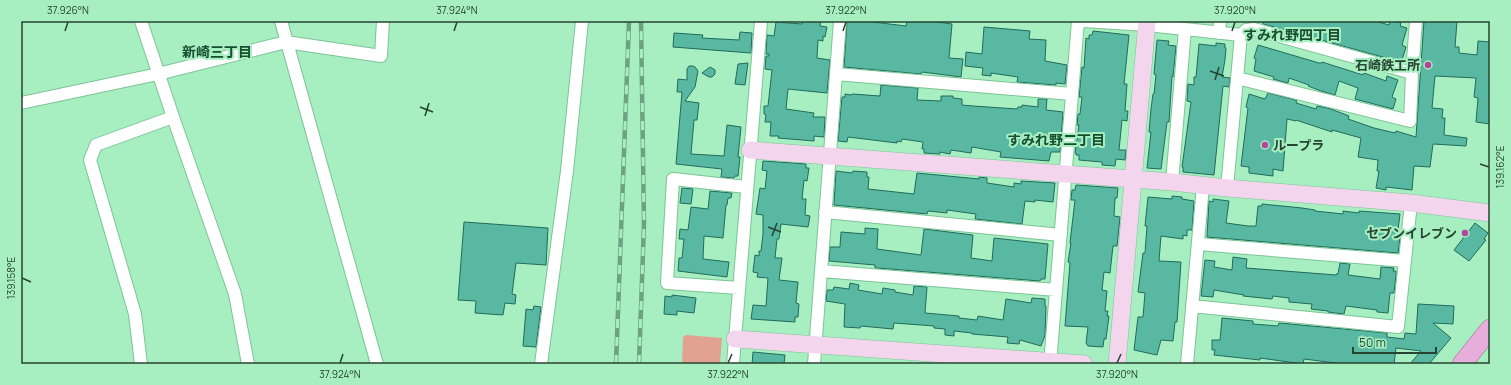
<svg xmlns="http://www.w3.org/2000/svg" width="1511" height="385" viewBox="0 0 1511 385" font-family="Manrope,'Noto Sans JP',sans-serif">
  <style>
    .green { fill: #e1a291 }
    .building { fill: #59b8a1; stroke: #206b5b }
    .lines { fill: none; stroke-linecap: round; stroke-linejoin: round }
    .street-casing { stroke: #7cc497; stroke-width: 14 }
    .secondary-casing { stroke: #7cc497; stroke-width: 18 }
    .primary-casing { stroke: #996690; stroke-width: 20 }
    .street { stroke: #fff; stroke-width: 12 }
    .secondary { stroke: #f3d6ed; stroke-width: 17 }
    .primary { stroke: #e7aedb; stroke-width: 19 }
    .rail-casing { stroke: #6da280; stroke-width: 4.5 }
    .rail { stroke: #a7efc1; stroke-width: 3; stroke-dasharray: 9; stroke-linecap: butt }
    .ticks { fill: none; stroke: #264431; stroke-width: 1.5 }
    .poi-dot { fill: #b544a0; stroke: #a7efc1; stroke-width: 1.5 }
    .labels { text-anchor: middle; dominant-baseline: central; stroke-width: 4; stroke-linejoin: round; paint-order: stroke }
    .poi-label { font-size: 13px; font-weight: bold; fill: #264431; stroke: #a7efc1; text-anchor: end }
    .neighbourhood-label { font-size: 14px; font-weight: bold; fill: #174e30; stroke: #a7efc1 }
    .neatline { fill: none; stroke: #264431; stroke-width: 1.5 }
    .ticks-label { font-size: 10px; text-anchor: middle; fill: #264431 }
  </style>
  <rect width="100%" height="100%" fill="#a7efc1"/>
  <path class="green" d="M686 335 722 338 720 364H682L683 337Z"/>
  <path class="building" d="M802 21H821L820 26 827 27 825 37 823 36V41L818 40 817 58 830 60 827 93 788 89 786 109 814 113 813 117H825L824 137 814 136V141L778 138 779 136H770L771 122H765L766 115 764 114V106H768L772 70 765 69 766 56H769V54H766L767 35 774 36 776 22 802 24Z
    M847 21H873V22L906 26 907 21H930L952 24 949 58 963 59 961 77 922 72 921 74 844 67Z
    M1263 21H1375L1389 25 1390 21H1395L1401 23 1400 26 1407 28 1402 45 1406 47 1402 60 1397 58V61L1263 24Z
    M1424 21H1457L1455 47H1459V53L1477 55 1478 41 1490 42V124L1476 122 1478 98 1474 97 1476 78 1435 76 1432 108 1443 109 1442 118H1445L1444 135 1467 138 1466 146 1433 144 1430 167 1414 166 1412 190 1386 187V190L1376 188 1379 171H1377L1378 160 1358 157 1361 138 1332 130V132L1296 120V121L1287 119 1283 171 1273 169V176L1249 173V167L1241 166 1248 108 1246 107 1249 94 1265 99 1268 93 1292 99 1297 101 1296 103 1316 109 1317 106 1331 109 1349 116 1348 119 1374 128 1395 133 1396 131 1416 137Z
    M984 27 1030 31 1029 39 1046 40 1045 61 1067 65 1065 84 1056 83V85L1017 82 1018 77 991 73V76L982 75 983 68 965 66 966 52 982 54Z
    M1093 31 1129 35 1124 84H1127L1125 111H1128L1127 121 1122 120 1119 150H1126L1125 160 1116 159 1115 166 1102 165V162L1079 160V155H1076V153H1075L1079 125H1077L1078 114H1080L1082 97H1079L1082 67 1084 68 1086 38 1089 39V35H1092Z
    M740 32 752 33 751 53 673 47 674 33 703 35 702 38 739 40Z
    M1157 40 1169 41 1168 45 1176 46 1173 77 1172 76 1169 122H1167L1161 169 1147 168 1151 132H1149L1151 109 1153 94H1154L1156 75 1154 74Z
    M1216 43 1225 44V48H1226L1225 60 1222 77 1230 78 1229 87 1223 86 1214 175 1183 172V167H1182L1191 102 1187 101 1188 84 1194 85V77H1196L1199 44 1216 46Z
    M1258 45 1319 63H1322V62L1363 75 1364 73 1386 81 1387 76 1398 80 1392 97 1396 99 1393 109 1355 99 1358 88 1339 81 1335 95 1321 91 1308 86 1309 85 1289 78 1288 83 1273 79 1274 77 1254 71 1256 59 1254 58Z
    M748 63 745 85 735 84 738 64Z
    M689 66H693L695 67 698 71 695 87 685 101 699 103 697 120H694L691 154 724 156 727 125 741 127 738 157H740L738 176H735L734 178 721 177 722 169 676 164 682 92H677L678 79 687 80V69Z
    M710 67 715 70V74L712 77H709L702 73Z
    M881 85 918 88 917 100 941 101V96H953V98L962 99V105L973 106 1017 109 1018 107H1022V105L1038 107V99H1047L1046 110 1063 112 1060 152H1051L1049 161 1000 157 1001 152 972 147 971 153 951 150 950 154 940 152V154L924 153V149H922L923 142 902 139 901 142 897 141V143L848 137 847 142 838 141 842 97H845V94L851 95 852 94 880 96Z
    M763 161 806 164V168H809L807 181 804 180 802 199H806L805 215 810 216 808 227 781 224 779 239H777L775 258H782L779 280 798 282 796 303 799 304 798 317H795V322L751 319 753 305 766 306 768 278 757 277 758 273 753 272 755 255 759 256V251H761L763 234V215L756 214 760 188 765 189 767 171 762 170Z
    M836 171 852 173 853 171 867 172V177H869L868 189 914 194 917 173 979 179V177L987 178V183L1014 187V183L1021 184V181L1055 183 1053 202 1035 200V202L1025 201 1022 224 975 219 976 214 947 210V213L928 211 927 214 834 205Z
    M1076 185 1118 188 1117 198H1115L1114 216 1120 217 1117 246H1113L1110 273 1104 272 1102 290 1107 291 1105 311H1108L1107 316H1109L1106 339H1104L1103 347 1088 346 1086 343 1088 327 1065 326 1070 263 1068 262 1071 243H1070L1075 200H1071L1072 190H1075Z
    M682 188 693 189 691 204 680 203Z
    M710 191 732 193 731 198H728L727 205H726L723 238 704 236 703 259 729 262 727 277 678 271 679 258H682L684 239H679L680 229 688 230 691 207 708 209Z
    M1172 196 1182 197V199L1194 201 1192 230H1187V236L1183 235V239L1161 236 1159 261 1181 262 1177 322H1175L1173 341 1161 340 1157 355 1134 350 1138 317H1143L1145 293 1138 292 1143 253H1145L1147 226H1145L1148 197 1172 199Z
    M1213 199 1229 201 1226 223 1248 226H1256L1258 206H1262V204L1302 208 1315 210V211L1343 214V211L1359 213V211L1400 214 1397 238H1400L1398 253 1207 237 1209 201 1213 202Z
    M464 222 548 228 546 265 516 263 512 294 516 295 515 304 505 303 503 315 475 313 476 301 458 300Z
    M1475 223 1488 233 1484 239 1486 240 1469 261 1454 250Z
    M865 228 878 229 877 249 921 255 924 229 973 235 971 258 992 261 994 238 1048 244 1045 279H1041L1040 281 877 268H875V265L829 261 830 247H840L841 232 865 234Z
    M1233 257 1247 259 1246 268 1336 275V274H1338L1340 263 1350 264 1348 275 1380 279 1381 267 1394 268 1393 271H1396V275L1394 293H1390L1388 313 1377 312V310L1346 306 1344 314 1328 312V311L1311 309 1312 304 1289 302V298L1273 296 1272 299 1243 296 1244 295 1214 290 1213 297 1201 296 1205 260 1215 261 1214 267 1232 270Z
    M850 283 859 285 858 290 882 294 883 288 895 290V292L913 295 914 286 927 287 925 313 959 316V318L977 320 978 316 1003 320 1006 299 1031 303 1032 298 1045 299V306H1046L1045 335 1041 346 1020 340 1019 344 1007 343 1008 337 972 334V333L954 331V336L945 335V329L934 328V326L894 323 893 329 861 326 860 328 844 327 845 304 826 301 827 290H833L834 287 849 289Z
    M672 295 696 298 694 313 677 311V315L664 314 665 296 672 297Z
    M1418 304 1454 306 1453 324 1433 323 1451 338 1429 364H1410L1421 351 1396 348 1394 364H1336V363L1304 359 1303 364 1260 358V360L1214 355 1215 350H1212V340H1220L1222 318 1253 321V324L1278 326 1279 323 1387 333V337L1404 339 1405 333 1416 334Z
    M534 306 541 307 536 347 523 346 526 309 533 310Z
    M753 352 785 355 784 364H752Z"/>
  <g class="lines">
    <g class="street-casing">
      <path id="street" d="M141 21 173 117 235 294 248 364
        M281 21 377 364
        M1083 21 1147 25 1241 35
        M1219 33 1220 21
        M836 74 1072 94
        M1237 78 1410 121 1412 73 1416 21
        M21 103 158 74 286 42 381 56 383 21
        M1172 182 1185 29
        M1227 188 1241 35 1246 30 1254 29 1412 73
        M825 212 1061 235
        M1198 244 1405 261
        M821 271 1056 290
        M739 288 667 283 673 179 746 187
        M1192 306 1398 327 1411 203
        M141 364 135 314 90 160 96 145 173 117
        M541 364 567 171 582 21
        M733 364 761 21
        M814 364 840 21
        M1050 364 1078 21
        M1187 364 1203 186"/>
    </g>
    <g class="secondary-casing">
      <path id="secondary" d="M750 150 1172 182 1227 188 1411 203 1490 213
        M735 339 1084 364
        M1117 364 1147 21"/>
    </g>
    <g class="primary-casing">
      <path id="primary" d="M1462 364 1490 329"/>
    </g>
    <use href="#street" class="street"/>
    <use href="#secondary" class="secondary"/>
    <use href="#primary" class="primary"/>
    <g class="rail-casing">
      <path id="rail" d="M616 364 629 21
        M639 364 644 224 641 21"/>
    </g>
    <use href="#rail" class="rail"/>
  </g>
  <path class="ticks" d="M65 31 68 22M454 31 457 22M843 31 846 22M1232 31 1235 22M1210 71 1224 76M1215 80 1219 67M420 107 433 112M425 116 429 103M1480 164 1489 167M768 227 781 232M772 236 777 223M22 278 31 282M340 363 343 354M728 363 732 354M1117 363 1121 354"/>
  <g class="poi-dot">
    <circle cx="1428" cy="65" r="4"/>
    <circle cx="1265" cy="145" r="4"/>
    <circle cx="1465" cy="233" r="4"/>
  </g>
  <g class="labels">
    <g class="poi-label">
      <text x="1420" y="65">石崎鉄工所</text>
      <text x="1273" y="145" text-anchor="start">ループラ</text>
      <text x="1457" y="233">セブンイレブン</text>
    </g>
    <g class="neighbourhood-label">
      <text x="1292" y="34">すみれ野四丁目</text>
      <text x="217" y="51">新崎三丁目</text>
      <text x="1056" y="139">すみれ野二丁目</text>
    </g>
  </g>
  <rect width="1511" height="385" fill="none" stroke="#a7efc1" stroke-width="44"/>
  <path d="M1353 347v6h83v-6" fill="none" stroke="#264431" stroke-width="2"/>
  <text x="1359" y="347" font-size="12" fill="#264431" stroke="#a7efc1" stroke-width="3" paint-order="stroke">50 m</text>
  <rect x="22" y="22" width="1467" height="341" class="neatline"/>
  <g class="ticks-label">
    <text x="68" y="14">37.926°N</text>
    <text x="457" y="14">37.924°N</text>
    <text x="846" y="14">37.922°N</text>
    <text x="1235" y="14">37.920°N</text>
    <text transform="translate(1500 167) rotate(-90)" y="4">139.162°E</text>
    <text transform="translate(11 278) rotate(-90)" y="4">139.158°E</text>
    <text x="340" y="378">37.924°N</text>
    <text x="728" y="378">37.922°N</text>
    <text x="1117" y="378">37.920°N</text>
  </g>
</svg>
